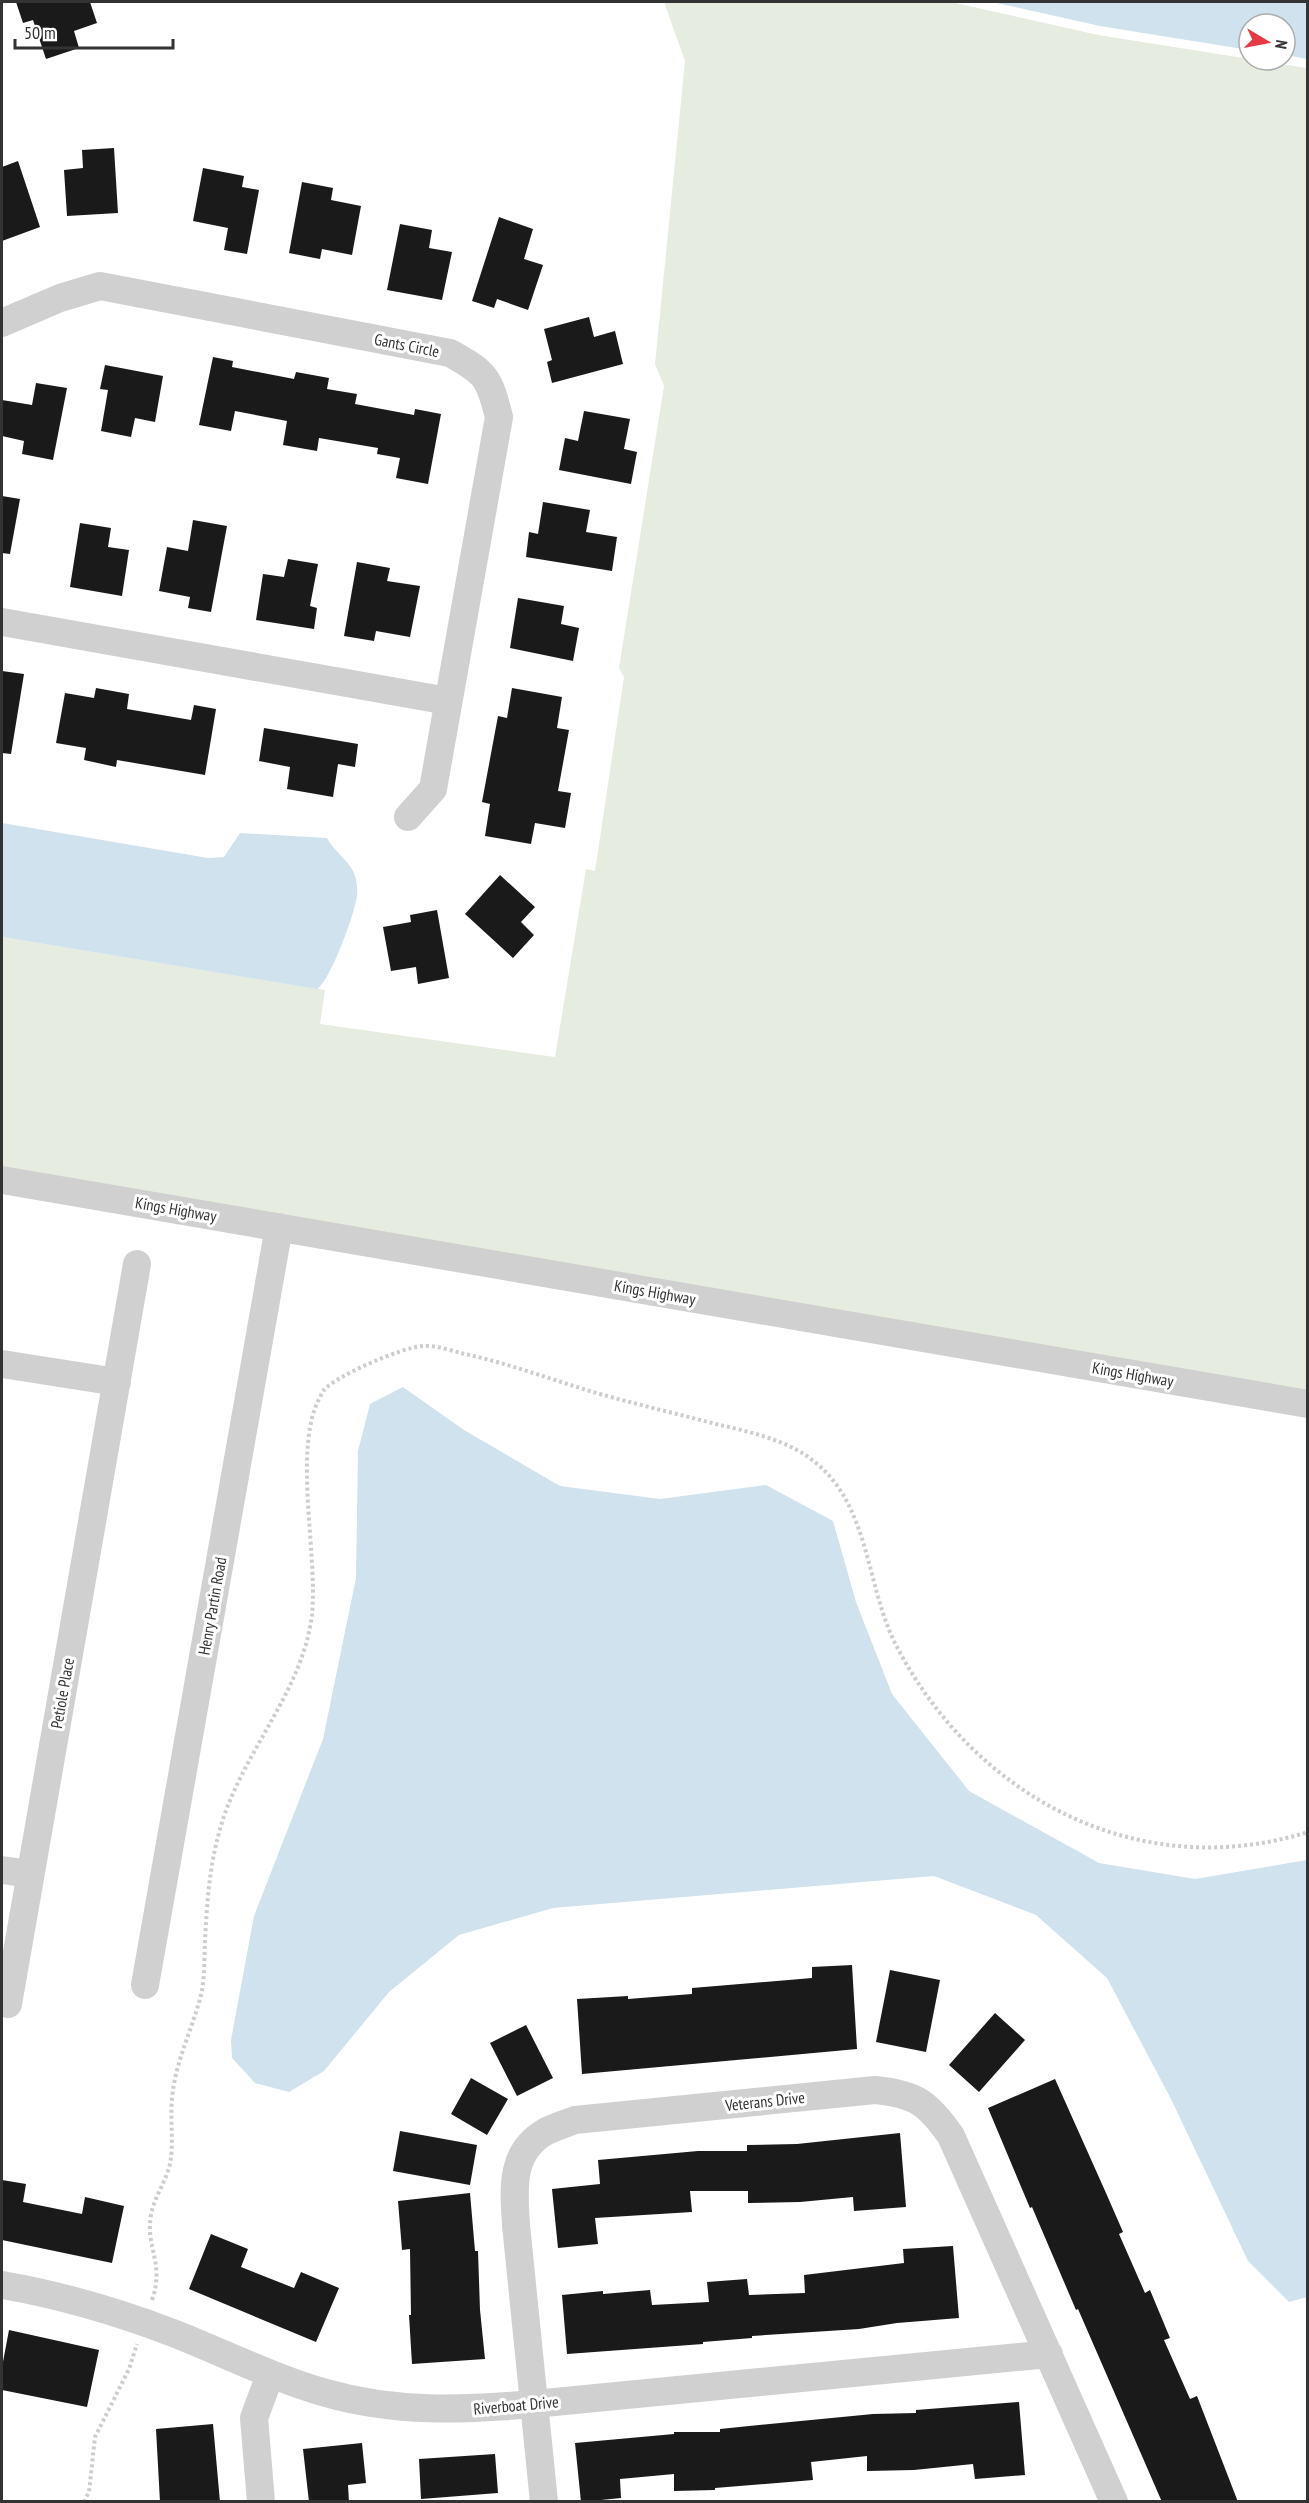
<svg xmlns="http://www.w3.org/2000/svg" width="1309" height="2503" viewBox="0 0 1309 2503" font-family="'PT Sans Narrow',sans-serif">
  <style>
    .green { fill: #e6ecdf }
    .water { fill: #cfe2ee }
    .building { fill: #1a1a1a }
    .lines { fill: none; stroke-linecap: round; stroke-linejoin: round }
    .path { stroke: #cdcdcd; stroke-width: 4; stroke-dasharray: 3 3; stroke-linecap: butt }
    .minor { stroke: #d0d0d0; stroke-width: 28 }
    .labels { text-anchor: middle; dominant-baseline: central; stroke-width: 6; stroke-linejoin: round; paint-order: stroke }
    .street-label { font-size: 16px; fill: #333; stroke: #fff }
  </style>
  <rect width="100%" height="100%" fill="#fff"/>
  <path class="green" d="M664 2H951L1098 35 1307 68V1393L2 1166V937L325 990 320 1024 555 1057 586 869 595 871 624 677 619 668 664 386 655 364 685 61Z"/>
  <path class="water" d="M992 2H1307V59L1285 55V24H1249V50L1100 26Z
    M2 823 208 858 224 857 240 833 327 838C333 850 348 860 353 871 356 876 358 889 357 895 356 911 330 982 317 989L2 937Z
    M403 1387 464 1430 560 1486 660 1499 766 1485 833 1521 856 1602 892 1694 969 1791 1099 1863 1195 1879 1307 1860V2297L1289 2302 1248 2261 1171 2099 1107 1978 1036 1915 934 1876 553 1908 459 1935 389 1992 324 2071 289 2092 255 2083 232 2058 231 2040 254 1916 323 1739 356 1578 358 1451 370 1404Z"/>
  <path class="building" d="M16 2H90L97 23 74 31 79 48 46 59 33 20 23 23Z
    M114 148 118 213 67 216 64 170 83 168 82 150Z
    M18 161 40 227 2 241V167Z
    M203 168 244 176 242 187 259 190 247 254 224 250 228 228 193 221Z
    M302 182 333 188 331 200 361 206 352 255 322 249 320 259 289 253Z
    M499 217 533 229 524 259 543 265 528 310 497 299 494 308 472 301Z
    M400 224 432 230 429 248 452 252 442 300 387 290Z
    M589 317 594 337 615 331 623 364 552 383 547 362 552 360 544 329Z
    M213 357 233 361 232 367 294 379 296 372 329 378 327 389 357 394 355 404 414 415 415 409 441 414 428 484 396 478 400 458 377 454 378 448 319 438 317 451 283 445 287 421 235 411 231 431 199 425Z
    M105 365 163 376 155 422 135 418 131 437 101 431 108 390 100 389Z
    M36 383 67 388 53 460 22 454 24 441 2 436V400L32 405Z
    M584 411 630 419 624 449 637 452 631 484 559 470 565 438 578 441Z
    M2 496 20 499 10 554 2 553Z
    M543 502 590 510 586 532 617 537 612 571 526 557 529 532 538 534Z
    M193 520 227 526 211 612 188 608 190 597 159 591 167 547 188 551Z
    M80 523 111 528 108 547 129 550 122 596 70 587Z
    M288 559 318 564 310 606 317 608 314 629 256 620 263 574 284 577Z
    M357 562 390 568 387 581 420 586 410 637 376 631 374 641 344 636Z
    M518 598 564 606 561 624 579 628 573 661 510 648Z
    M2 671 24 674 11 754 2 753Z
    M96 688 129 694 127 709 191 720 194 705 216 709 205 775 117 760 116 767 84 760 86 748 56 743 65 693 94 698Z
    M512 688 562 697 557 728 569 730 558 791 571 793 565 828 535 823 531 844 485 836 490 804 482 802 498 716 507 718Z
    M264 728 358 744 355 767 338 764 333 797 287 789 290 767 259 761Z
    M500 875 535 907 521 922 534 935 513 958 465 914Z
    M437 910 449 978 418 984 416 967 391 971 383 927 411 922 410 915Z
    M852 1965 857 2049 582 2074 577 1999 628 1996V1999L692 1994V1988L812 1978V1967Z
    M890 1970 940 1980 926 2052 876 2042Z
    M995 2013 1025 2040 979 2092 949 2065Z
    M526 2025 553 2078 517 2096 490 2043Z
    M471 2078 508 2099 487 2135 451 2114Z
    M1055 2079 1106 2193 1123 2232 1119 2234 1145 2293 1150 2290 1170 2338 1164 2340 1190 2399 1197 2396 1238 2502H1162L1078 2309 1076 2310 1032 2207 1030 2208 988 2108Z
    M400 2131 477 2145 470 2185 393 2171Z
    M900 2133 906 2207 854 2211 853 2197 800 2202 748 2203V2191H690L692 2212 595 2218 598 2244 558 2248 552 2189 600 2184 598 2160 698 2151H747V2145L797 2144Z
    M2 2180 26 2184 23 2202 82 2214 85 2197 124 2206 112 2263 2 2240Z
    M470 2193 475 2251H478L480 2310 485 2359 412 2364 409 2315H411L410 2249 402 2250 398 2201Z
    M211 2234 248 2249 241 2267 294 2288 301 2272 339 2288 316 2342 189 2289Z
    M953 2246 959 2318 897 2323 859 2329 752 2336V2338L703 2342V2344L567 2354 562 2295 603 2291V2294L650 2290 652 2305 709 2302 707 2282 747 2279 749 2295 805 2293 804 2275 904 2263 903 2249Z
    M9 2330 99 2350 87 2407 2 2390V2367Z
    M1019 2402 1025 2475 975 2479 973 2464 914 2470 867 2471V2456L811 2462 813 2480 715 2488V2490L674 2491V2474L620 2479 621 2498 581 2502 575 2443 674 2434V2432H720V2429L759 2425 873 2414 916 2413V2410Z
    M213 2424 220 2502H160L156 2429Z
    M362 2443 366 2483 348 2485 349 2502H309L303 2449Z
    M495 2454 498 2493 421 2499 419 2459Z"/>
  <g class="lines">
    <path class="path" d="M152 2300C165 2263 145 2247 151 2215 154 2197 166 2182 170 2164 174 2143 170 2121 172 2099 175 2062 192 2030 201 1995 205 1978 204 1958 205 1941 207 1904 209 1869 219 1833 239 1755 302 1695 312 1615 318 1554 293 1450 319 1399 321 1396 322 1392 324 1390 337 1375 403 1347 423 1346 436 1345 452 1351 465 1354 511 1364 555 1381 600 1394 639 1405 678 1414 716 1424 750 1432 789 1440 816 1463 871 1508 866 1590 898 1649 978 1800 1141 1884 1308 1832
      M84 2502 89 2492 95 2437 129 2369 137 2344"/>
    <path class="minor" d="M2 323 60 298 100 286 450 353C486 373 489 377 499 417L433 789 408 817
      M2 622 448 701
      M2 1180 1308 1404
      M2 1364 117 1382
      M2 1870 30 1874
      M145 1985 279 1227
      M8 2004 137 1264
      M2 2285C60 2295 118 2312 173 2333 224 2353 273 2378 326 2393 396 2413 463 2410 534 2404L1049 2354
      M261 2502 254 2418 270 2375
      M544 2502 516 2225C514 2191 509 2153 545 2132 554 2127 565 2124 575 2120L875 2090C916 2094 928 2103 951 2136L1114 2502"/>
  </g>
  <g class="labels">
    <g class="street-label">
      <text transform="translate(407 345) rotate(11)">Gants Circle</text>
      <text transform="translate(176 1209) rotate(10)">Kings Highway</text>
      <text transform="translate(655 1292) rotate(10)">Kings Highway</text>
      <text transform="translate(1133 1374) rotate(10)">Kings Highway</text>
      <text transform="translate(212 1606) rotate(-80)">Henry Partin Road</text>
      <text transform="translate(62 1693) rotate(-80)">Petiole Place</text>
      <text transform="translate(765 2101) rotate(-6)">Veterans Drive</text>
      <text transform="translate(516 2405) rotate(-5)">Riverboat Drive</text>
    </g>
  </g>
  <rect width="1309" height="2503" fill="none" stroke="#333333" stroke-width="6"/>
  <g transform="translate(1267 42) rotate(100)"><circle r="28" fill="#ffffff" stroke="#adadad" stroke-width="1.5"/>
  <path d="M0-4.5L10 22L0 15L-10 22Z" fill="#e63946"/>
  <text y="-9" font-size="16" font-weight="bold" text-anchor="middle" fill="#333333">N</text>
  </g>
  <path d="M15 39v9h158v-9" fill="none" stroke="#333333" stroke-width="3"/>
  <text x="24" y="39" font-size="18" fill="#333333" stroke="#ffffff" stroke-width="4.5" paint-order="stroke">50 m</text>
</svg>
